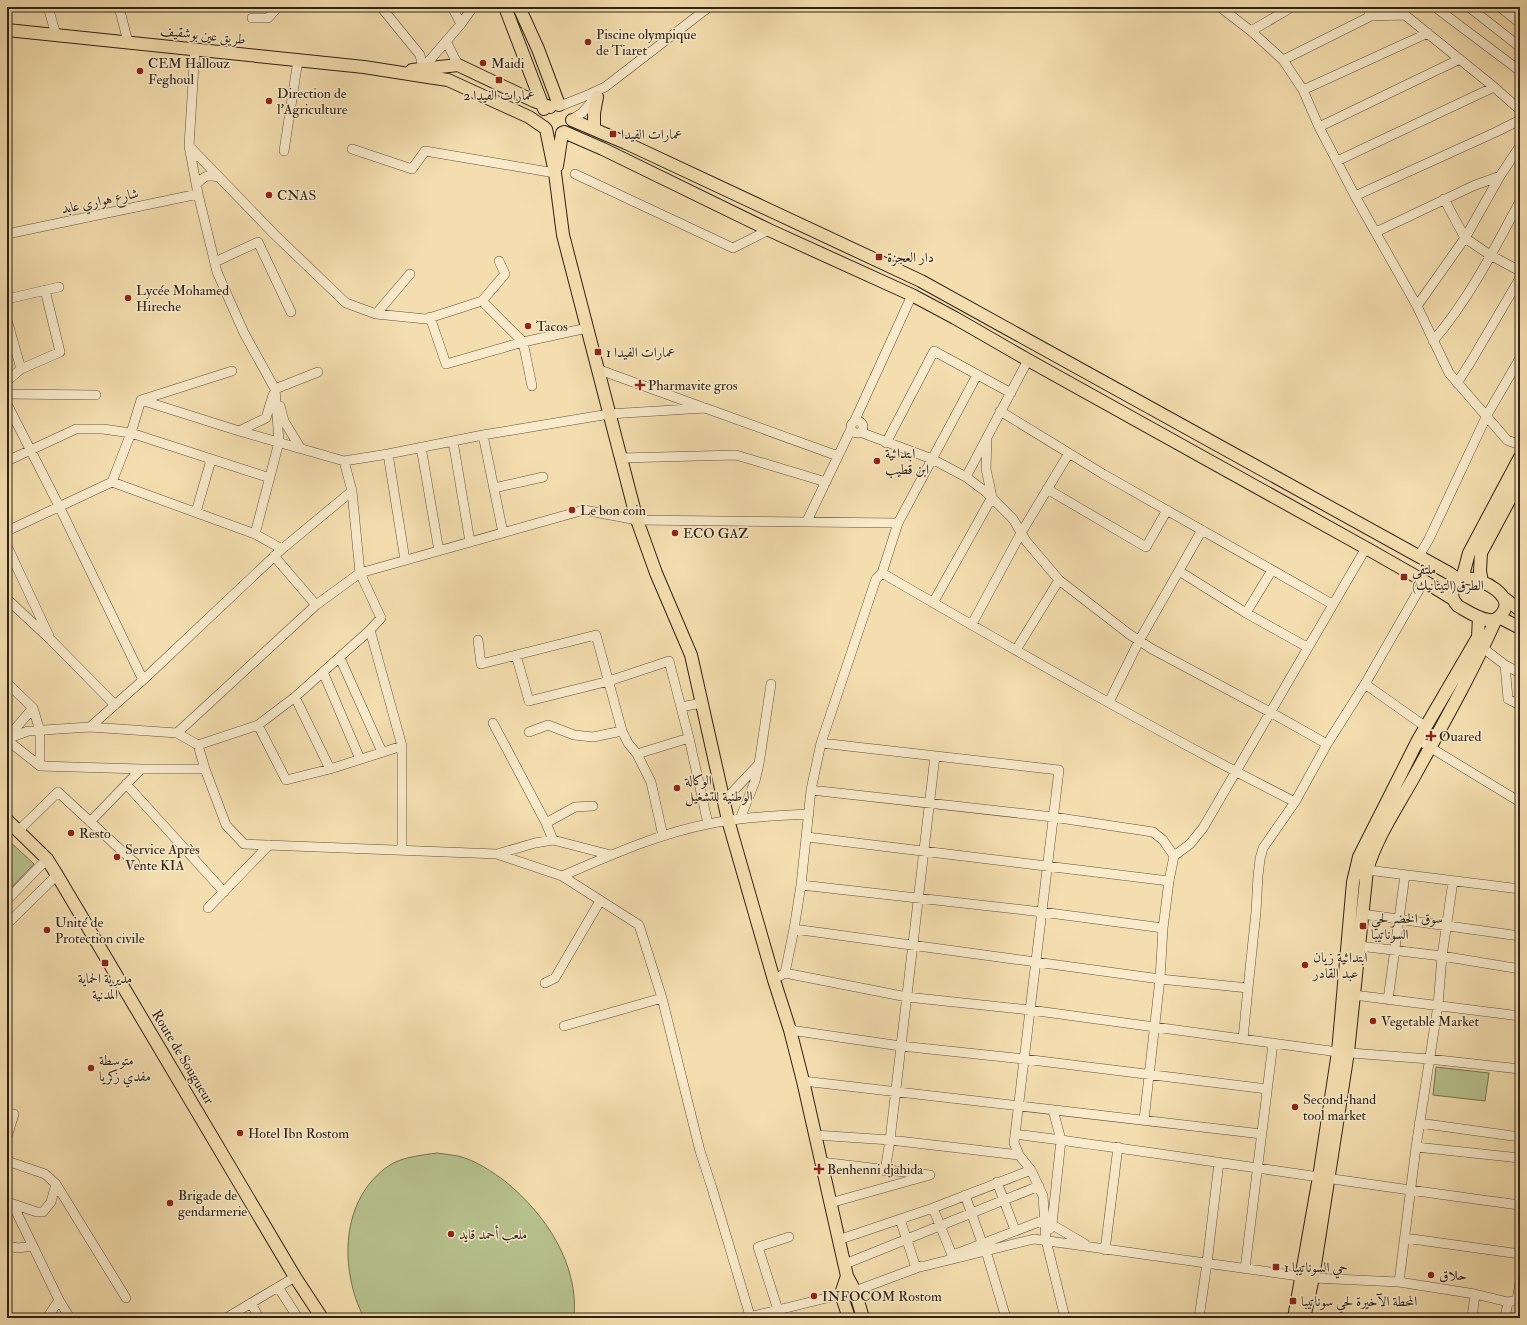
<svg xmlns="http://www.w3.org/2000/svg" width="1527" height="1325" viewBox="0 0 1527 1325" font-family="'IM FELL Double Pica',Amiri,serif">
  <style>
    .green { fill: #b7c28e; stroke: #737253 }
    .lines { fill: none; stroke-linecap: round; stroke-linejoin: round }
    .minor-casing { stroke: #60513e; stroke-width: 10 }
    .major-casing { stroke: #2f2218; stroke-width: 14 }
    .minor { stroke: #f8eacb; stroke-width: 9 }
    .major { stroke: #f4deaf; stroke-width: 12 }
    .poi-dot { fill: #8f2418; stroke: #f8eacb; stroke-width: 1.5 }
    .labels { text-anchor: middle; dominant-baseline: central; stroke-width: 3; stroke-linejoin: round; paint-order: stroke }
    .poi-label { font-size: 14px; fill: #2f2218; stroke: #f8eacb; text-anchor: start }
    .street-label { font-size: 14px; fill: #2f2218; stroke: #f8eacb }
  </style>
  <rect width="100%" height="100%" fill="#f4deaf"/>
  <filter id="stains"><feTurbulence type="fractalNoise" baseFrequency=".005" numOctaves="4"/><feColorMatrix values="0 0 0 0 .2 0 0 0 0 .09 0 0 0 0 .02 0 0 0 .5 -.17"/></filter>
  <radialGradient id="worn" r=".72"><stop offset=".6" stop-color="#630" stop-opacity="0"/><stop offset="1" stop-color="#630" stop-opacity=".3"/></radialGradient>
  <path class="green" d="M7 839 34 864 7 892Z
    M1436 1067 1489 1073 1485 1101 1433 1095Z
    M437 1153C444 1154 452 1155 458 1156 475 1160 493 1172 506 1182 546 1215 579 1264 574 1318H364C339 1269 340 1198 390 1165 402 1157 423 1155 437 1153Z"/>
  <g class="lines">
    <g class="minor-casing">
      <path id="minor" d="M48 7 56 35
        M119 7 128 42
        M381 7 420 55 423 68
        M452 7 461 24
        M1220 7 1251 31 1283 60
        M1367 7 1371 16 1405 15 1494 87 1520 110
        M1396 7 1371 16 1283 60 1303 90 1319 127 1355 196 1417 306 1449 373 1507 440 1520 445
        M1435 7 1520 71
        M1469 7 1520 47
        M1500 7 1520 23
        M252 18H268L278 7
        M1251 31 1292 7
        M446 41 458 65
        M195 49 189 146 198 194 217 272 244 333 275 389 279 442 255 534
        M423 68 461 24 473 7
        M1303 90 1428 33
        M560 106 583 97 605 87 709 7
        M572 119 582 113 596 97
        M1319 127 1460 59
        M189 146 275 235 346 303 376 314 426 319 482 301 505 274 499 261
        M352 149 412 169 425 151 555 173
        M284 151 298 60
        M1337 161 1494 87
        M575 174 733 248 769 230
        M196 185C205 175 206 175 219 177
        M1355 196 1496 132 1520 120
        M1444 199 1465 238 1490 255 1520 271
        M1376 232 1473 186 1500 176
        M7 234 198 194
        M215 262 258 242 291 312
        M7 299 59 287
        M482 301 523 342 587 328
        M1417 306 1465 238 1500 176 1520 146
        M376 314 410 274
        M430 317 446 364 523 342 532 386
        M7 320 21 369
        M1433 341C1468 301 1495 248 1520 201
        M597 369 702 407
        M7 381 21 369 60 352 45 290
        M1457 383 1470 363 1520 278
        M275 389 318 372
        M7 394 96 395
        M141 400 239 431 344 461 388 454 483 435 609 414 705 408 838 456
        M141 400 232 371
        M7 404 59 506 143 680
        M280 406 284 421 301 449
        M1000 411 1103 474 1332 604
        M851 427a6 6 0 1 1 12 0a6 6 0 1 1-12 0Z
        M854 422 912 295
        M239 431 266 418 273 395
        M860 432 932 459 966 477 986 492 1013 519 1026 541 1059 580 1129 634 1152 649 1270 712 1327 744
        M483 435 503 533
        M453 441 470 542
        M886 443 934 351 1011 393
        M421 447 439 551
        M388 454 405 560
        M621 458 736 455 826 482
        M7 461 76 429H103L131 433 270 478
        M344 461 352 491 360 573 381 618 370 630 402 746V850
        M966 477 1028 360
        M112 482 255 534 282 549
        M494 488 543 477
        M1047 489 1146 547 1167 510
        M196 512 211 460
        M807 521 851 429
        M7 531 112 482 131 433 141 400
        M7 546 49 636
        M274 556 316 605
        M1419 556 1429 539 1487 415 1520 358
        M1179 571 1246 613 1307 647
        M882 573C1018 652 1155 731 1295 802
        M7 599 51 640 115 705
        M933 603 992 497 986 469 987 437
        M1246 613 1272 570
        M972 624 1021 533 1069 453
        M478 640 481 664 596 635 622 731 628 743 637 754 651 782 663 836
        M1483 648 1505 665 1508 699 1520 705
        M1016 650 1059 580
        M516 655 529 701 609 681 669 661 689 738 708 824
        M340 658 382 752
        M1505 665 1520 673
        M323 672 360 759
        M7 683 33 708 40 731V766
        M1365 684 1426 727
        M295 697 330 769
        M1109 702 1139 641 1202 530
        M681 707 702 703
        M493 723 546 823 553 840
        M258 725 286 780 330 769 402 746
        M90 727 143 680 282 549 352 491
        M529 732 548 725 574 735 593 737 622 731
        M177 733 316 605 360 573 584 510 637 520 898 523
        M8 737 33 708
        M7 739 28 731 90 727 177 733 198 745 205 769 226 825 244 844 497 854 562 876 639 925 662 998 700 1151 712 1188 750 1316
        M7 740 40 766 141 769H205
        M1418 740 1520 802
        M821 743 1059 770 1014 1143 1019 1155 1031 1170 933 1208 838 1240
        M198 745 258 725 295 697 370 630
        M637 754 689 738
        M126 784 224 892
        M811 790 1053 817 1153 832 1163 840 1174 856 1169 881 1163 928 1160 979 1144 1120
        M723 802 758 765
        M740 819 755 781 759 764 771 684
        M90 822 141 769
        M546 823 575 807 593 806
        M18 831 58 792 135 863
        M807 837 1169 881
        M497 854 535 843 553 840 611 855
        M1174 856 1190 844 1203 828 1366 548
        M1367 870 1520 889
        M562 876C609 856 657 834 708 824 741 817 775 816 809 814
        M801 885 1042 912 1163 928
        M7 900 47 859
        M208 908 269 845
        M1362 914 1520 936
        M7 924 57 875
        M794 929 1160 979 1248 988 1243 1039
        M1359 946 1442 956 1520 969
        M785 973 907 997 1030 1010 1338 1052 1429 1059 1520 1069
        M780 976 785 973 794 929 801 885 811 790 821 743 876 579 882 573 898 523 977 375
        M545 983 555 978 600 901
        M1248 988 1256 912 1258 876 1260 859 1263 848 1295 802 1327 744 1365 684 1424 581
        M1354 995 1520 1016
        M1388 1000 1405 875
        M564 1026 662 998
        M790 1030 901 1046 1024 1059 1267 1089
        M803 1081 1262 1134
        M1419 1123 1520 1137
        M1015 1134C1184 1156 1351 1183 1520 1205
        M815 1135 890 1140 1019 1155
        M7 1137 14 1114
        M1416 1147 1520 1158
        M7 1161 45 1174 56 1184 126 1298
        M821 1162 930 1175 830 1203
        M1031 1170 1043 1196 1046 1240 1065 1318
        M885 1171 890 1140 935 756
        M997 1182 1015 1230
        M965 1195 982 1243
        M7 1202 37 1212H43L51 1202 56 1184
        M13 1205 59 1300 70 1318
        M933 1208 952 1255
        M900 1219 916 1268
        M1050 1229 1052 1224 1061 1140 1053 1110
        M1405 1238 1520 1254
        M7 1246 18 1248 33 1246
        M1105 1250 1118 1147
        M986 1251 1006 1318
        M953 1255 1044 1220 1085 1244
        M845 1264 1039 1186
        M916 1268 1034 1239 1313 1278 1399 1282 1475 1294 1508 1302 1517 1300 1520 1301
        M1245 1269 1273 1043
        M1399 1282 1416 1147 1438 1005 1442 956 1453 881
        M278 1287 298 1318
        M1517 1300 1520 1282
        M251 1303 259 1318
        M778 1310 758 1247 789 1237
        M47 1318 59 1300
        M226 1318 295 1277
        M745 1318 855 1291 922 1266
        M1199 1318 1207 1263 1219 1162
        M1472 1318 1475 1294
        M1505 1318 1508 1302"/>
    </g>
    <g class="major-casing">
      <path id="major" d="M505 7 544 109
        M519 7 538 49 559 105
        M7 30 364 67 428 77 448 80 529 117 545 128
        M412 70 458 65 534 101 550 107
        M572 120 626 143 921 281 1449 573 1459 580
        M546 129 555 173 563 235 637 520 656 573 691 655 728 820 774 980 790 1030 803 1081 847 1276 855 1291 863 1318
        M594 129V113L597 97
        M564 132 603 149 769 230 912 295 955 318 1028 360 1366 548 1424 581 1453 599
        M557 166 562 133
        M1465 578C1480 577 1520 597 1500 616 1497 619 1493 621 1489 620 1478 619 1467 611 1458 606 1448 596 1451 582 1465 578Z
        M1462 579 1469 553 1520 457
        M1482 582 1480 571 1481 553 1520 480
        M1504 598 1520 610
        M1499 617 1520 628
        M7 820 47 859 57 875 295 1277 322 1318
        M847 1276 841 1294 849 1318
        M1294 1318 1319 1177 1338 1052 1353 882 1359 857 1418 740 1478 637 1479 617
        M1304 1318 1313 1278 1348 1052 1367 870C1377 836 1398 806 1415 775 1443 724 1472 673 1496 619"/>
    </g>
    <use href="#minor" class="minor"/>
    <use href="#major" class="major"/>
  </g>
  <g class="poi-dot">
    <circle cx="588" cy="42" r="4"/>
    <circle cx="483" cy="63" r="4"/>
    <circle cx="140" cy="71" r="4"/>
    <rect x="495" y="76" width="8" height="8" rx="2"/>
    <circle cx="269" cy="101" r="4"/>
    <rect x="609" y="130" width="8" height="8" rx="2"/>
    <circle cx="269" cy="195" r="4"/>
    <rect x="875" y="253" width="8" height="8" rx="2"/>
    <circle cx="128" cy="298" r="4"/>
    <circle cx="528" cy="326" r="4"/>
    <rect x="594" y="348" width="8" height="8" rx="2"/>
    <path d="M638 379h4v4h4v4h-4v4h-4v-4h-4v-4h4z"/>
    <circle cx="877" cy="461" r="4"/>
    <circle cx="572" cy="510" r="4"/>
    <circle cx="675" cy="533" r="4"/>
    <rect x="1400" y="573" width="8" height="8" rx="2"/>
    <path d="M1429 730h4v4h4v4h-4v4h-4v-4h-4v-4h4z"/>
    <circle cx="677" cy="788" r="4"/>
    <circle cx="71" cy="833" r="4"/>
    <circle cx="117" cy="857" r="4"/>
    <rect x="1359" y="922" width="8" height="8" rx="2"/>
    <circle cx="47" cy="930" r="4"/>
    <rect x="101" y="959" width="8" height="8" rx="2"/>
    <circle cx="1305" cy="965" r="4"/>
    <circle cx="1373" cy="1021" r="4"/>
    <circle cx="91" cy="1068" r="4"/>
    <circle cx="1295" cy="1107" r="4"/>
    <circle cx="240" cy="1133" r="4"/>
    <path d="M817 1163h4v4h4v4h-4v4h-4v-4h-4v-4h4z"/>
    <circle cx="170" cy="1203" r="4"/>
    <circle cx="451" cy="1234" r="4"/>
    <rect x="1272" y="1263" width="8" height="8" rx="2"/>
    <circle cx="1431" cy="1275" r="4"/>
    <circle cx="814" cy="1296" r="4"/>
    <rect x="1289" y="1297" width="8" height="8" rx="2"/>
  </g>
  <g class="labels">
    <g class="poi-label">
      <text x="596" y="34">Piscine olympique<tspan x="596" dy="16">de Tiaret</tspan></text>
      <text x="148" y="63">CEM Hallouz<tspan x="148" dy="16">Feghoul</tspan></text>
      <text x="491" y="63">Maidi</text>
      <text x="277" y="93">Direction de<tspan x="277" dy="16">l'Agriculture</tspan></text>
      <text x="499" y="95" text-anchor="middle">عمارات الفيدا 2</text>
      <text x="621" y="134">عمارات الفيدا</text>
      <text x="277" y="195">CNAS</text>
      <text x="887" y="257">دار العجزة</text>
      <text x="136" y="290">Lycée Mohamed<tspan x="136" dy="16">Hireche</tspan></text>
      <text x="536" y="326">Tacos</text>
      <text x="606" y="352">عمارات الفيدا 1</text>
      <text x="648" y="385">Pharmavite gros</text>
      <text x="885" y="453">ابتدائية<tspan x="885" dy="16">ابن قطيب</tspan></text>
      <text x="580" y="510">Le bon coin</text>
      <text x="683" y="533">ECO GAZ</text>
      <text x="1412" y="569">ملتقى<tspan x="1412" dy="16">الطرق(التيتانيك)</tspan></text>
      <text x="1439" y="736">Ouared</text>
      <text x="685" y="780">الوكالة<tspan x="685" dy="16">الوطنية للتشغيل</tspan></text>
      <text x="79" y="833">Resto</text>
      <text x="125" y="849">Service Après<tspan x="125" dy="16">Vente KIA</tspan></text>
      <text x="1371" y="918">سوق الخضر لحي<tspan x="1371" dy="16">السوناتيبا</tspan></text>
      <text x="55" y="922">Unité de<tspan x="55" dy="16">Protection civile</tspan></text>
      <text x="1313" y="957">ابتدائية زيان<tspan x="1313" dy="16">عبد القادر</tspan></text>
      <text x="105" y="978" text-anchor="middle">مديرية الحماية<tspan x="105" dy="16">المدنية</tspan></text>
      <text x="1381" y="1021">Vegetable Market</text>
      <text x="99" y="1060">متوسطة<tspan x="99" dy="16">مفدي زكريا</tspan></text>
      <text x="1303" y="1099">Second-hand<tspan x="1303" dy="16">tool market</tspan></text>
      <text x="248" y="1133">Hotel Ibn Rostom</text>
      <text x="827" y="1169">Benhenni djahida</text>
      <text x="178" y="1195">Brigade de<tspan x="178" dy="16">gendarmerie</tspan></text>
      <text x="459" y="1234">ملعب أحمد قايد</text>
      <text x="1284" y="1267">حي السوناتيبا 1</text>
      <text x="1439" y="1275">حلاق</text>
      <text x="822" y="1296">INFOCOM Rostom</text>
      <text x="1301" y="1301">المحطة الآخيرة لحي سوناتيبا</text>
    </g>
    <g class="street-label">
      <text transform="translate(203 35) rotate(6)">طريق عين بوشقيف</text>
      <text transform="translate(100 201) rotate(-12)">شارع هواري عابد</text>
      <text transform="translate(183 1057) rotate(59)">Route de Sougueur</text>
    </g>
  </g>
  <rect width="1527" height="1325" fill="none" stroke="#f4deaf" stroke-width="24"/>
  <rect x="8" y="8" width="1511" height="1309" fill="none" stroke="#2f2218" stroke-width="2"/>
  <rect x="12" y="12" width="1503" height="1301" fill="none" stroke="#2f2218"/>
  <rect width="100%" height="100%" filter="url(#stains)"/>
  <rect width="100%" height="100%" fill="url(#worn)"/>
</svg>
